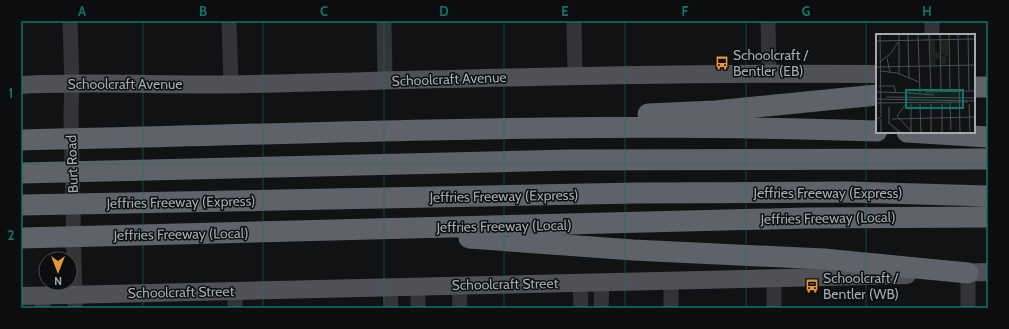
<svg xmlns="http://www.w3.org/2000/svg" width="1009" height="329" viewBox="0 0 1009 329" font-family="Cabin,sans-serif">
  <style>
    .lines { fill: none; stroke-linecap: round; stroke-linejoin: round }
    .minor { stroke: #333437; stroke-width: 15 }
    .major { stroke: #4f5156; stroke-width: 18 }
    .highway { stroke: #5f6268; stroke-width: 21 }
    .grid { fill: none; stroke: #0f766e; stroke-width: 1; stroke-opacity: 0.55 }
    .labels { text-anchor: middle; dominant-baseline: central; stroke-width: 3; stroke-linejoin: round; paint-order: stroke }
    .poi-label { font-size: 14px; fill: #a4aab2; stroke: #0c0d0e; text-anchor: start }
    .street-label { font-size: 14px; fill: #a4aab2; stroke: #0c0d0e }
    .inset-river { fill: none; stroke: #2c353a; stroke-width: 2 }
    .inset-road { fill: none; stroke: #4c4f53; stroke-width: 1 }
    .view { fill: #0f766e; fill-opacity: 0.15; stroke: #0f766e; stroke-width: 2 }
    .inset-edge { fill: none; stroke: #a4aab2; stroke-width: 2 }
    .neatline { fill: none; stroke: #0f766e; stroke-width: 1.5 }
    .grid-label { font-size: 13px; text-anchor: middle; font-weight: bold; fill: #0f766e }
  </style>
  <rect width="100%" height="100%" fill="#111213"/>
  <g class="lines">
    <path class="minor" d="M70 21 72 84 71 113 75 308
      M229 21 231 85
      M384 21 385 81
      M574 21 575 76
      M768 21 769 73
      M932 21V35
      M968 273V308
      M774 278V308
      M671 280V308
      M580 282 581 308
      M459 285 460 308
      M418 286V308
      M390 287 391 308
      M235 291V308
      M42 308 45 295
      M601 308 602 282"/>
    <path class="major" d="M21 85C97 81 173 86 249 84 458 79 668 72 877 74
      M955 273 988 272
      M21 296 907 275"/>
    <path class="highway" d="M974 87H988
      M648 114 715 111 877 95
      M907 132 988 137
      M21 140C306 134 592 121 877 131
      M21 173 569 160 988 159
      M21 205 637 193 849 192 988 196
      M21 238 807 218 988 217
      M469 238 633 250 824 259 968 273"/>
  </g>
  <path class="grid" d="M143 21V308M263 21V308M384 21V308M504 21V308M625 21V308M746 21V308M866 21V308M21 164H988"/>
  <defs>
    <g id="bus-bare" transform="scale(1.08)"><path d="M-5-6H5V4H4V6H2V4H-2V6H-4V4H-5ZM-3.5-4V0h7V-4ZM-3.5 1.2v1.5H-2V1.2ZM2 1.2v1.5H3.5V1.2Z" fill="#e39839" stroke="#0c0d0e" stroke-width="2.5" paint-order="stroke"/></g>
  </defs>
  <g fill-rule="evenodd">
    <use href="#bus-bare" x="722" y="63"/>
    <use href="#bus-bare" x="812" y="286"/>
  </g>
  <g class="labels">
    <g class="poi-label">
      <text x="733" y="55">Schoolcraft /<tspan x="733" dy="16">Bentler (EB)</tspan></text>
      <text x="823" y="278">Schoolcraft /<tspan x="823" dy="16">Bentler (WB)</tspan></text>
    </g>
    <g class="street-label">
      <text transform="translate(449 79) rotate(-2)">Schoolcraft Avenue</text>
      <text x="125" y="84">Schoolcraft Avenue</text>
      <text transform="translate(72 164) rotate(-92)">Burt Road</text>
      <text x="828" y="193">Jeffries Freeway (Express)</text>
      <text transform="translate(504 196) rotate(-1)">Jeffries Freeway (Express)</text>
      <text transform="translate(181 202) rotate(-1)">Jeffries Freeway (Express)</text>
      <text transform="translate(828 218) rotate(-1)">Jeffries Freeway (Local)</text>
      <text transform="translate(504 226) rotate(-1)">Jeffries Freeway (Local)</text>
      <text transform="translate(181 234) rotate(-1)">Jeffries Freeway (Local)</text>
      <text transform="translate(505 284) rotate(-1)">Schoolcraft Street</text>
      <text transform="translate(181 292) rotate(-1)">Schoolcraft Street</text>
    </g>
  </g>
  <g transform="translate(876 34)">
    <rect width="99" height="99" fill="#111213"/>
    <path d="M59 6V18H63L64 25H59L60 31H55L54 7ZM65 6H72V22L69 23 72 25 69 29 72 30 66 31 65 22 69 21 65 19Z" fill="#1e251e"/>
    <path class="inset-river" d="M13 73V89L25 99"/>
    <path class="inset-road" d="M23 0V40M32 0 33 44M42 0 44 59M53 0 55 58M64 0 65 58M73 0 74 57M82 0 84 99M92 0 93 57M0 7 99 5M11 24 14 38M4 28 15 19 22 8M0 33 99 31M5 37 21 39 43 48M3 52H18L20 59M0 58 35 59M49 58 99 57M33 59 58 61M10 63 99 64M0 65 99 67M0 69 92 68M74 69 75 96M30 70 21 82 35 97M35 70V99M44 70 45 99M55 70V99M66 70V99M93 70 94 99M0 85 5 83 4 0M5 85V99M16 85 99 83"/>
    <path class="view" d="M30 56H87V74H30Z"/>
    <rect width="99" height="99" class="inset-edge"/>
  </g>
  <rect width="1009" height="329" fill="none" stroke="#0c0d0e" stroke-width="44"/>
  <g transform="translate(58 271) rotate(180)"><circle r="19" fill="#0c0d0e" stroke="#494c50"/>
  <path d="M0-3L7 15L0 10L-7 15Z" fill="#e39839"/>
  <text y="-6" font-size="11" font-weight="bold" text-anchor="middle" fill="#a4aab2">N</text>
  </g>
  <rect x="22" y="22" width="965" height="285" class="neatline"/>
  <g class="grid-label">
    <text x="82" y="16">A</text>
    <text x="203" y="16">B</text>
    <text x="324" y="16">C</text>
    <text x="444" y="16">D</text>
    <text x="565" y="16">E</text>
    <text x="685" y="16">F</text>
    <text x="806" y="16">G</text>
    <text x="927" y="16">H</text>
    <text x="11" y="98">1</text>
    <text x="11" y="240">2</text>
  </g>
</svg>
